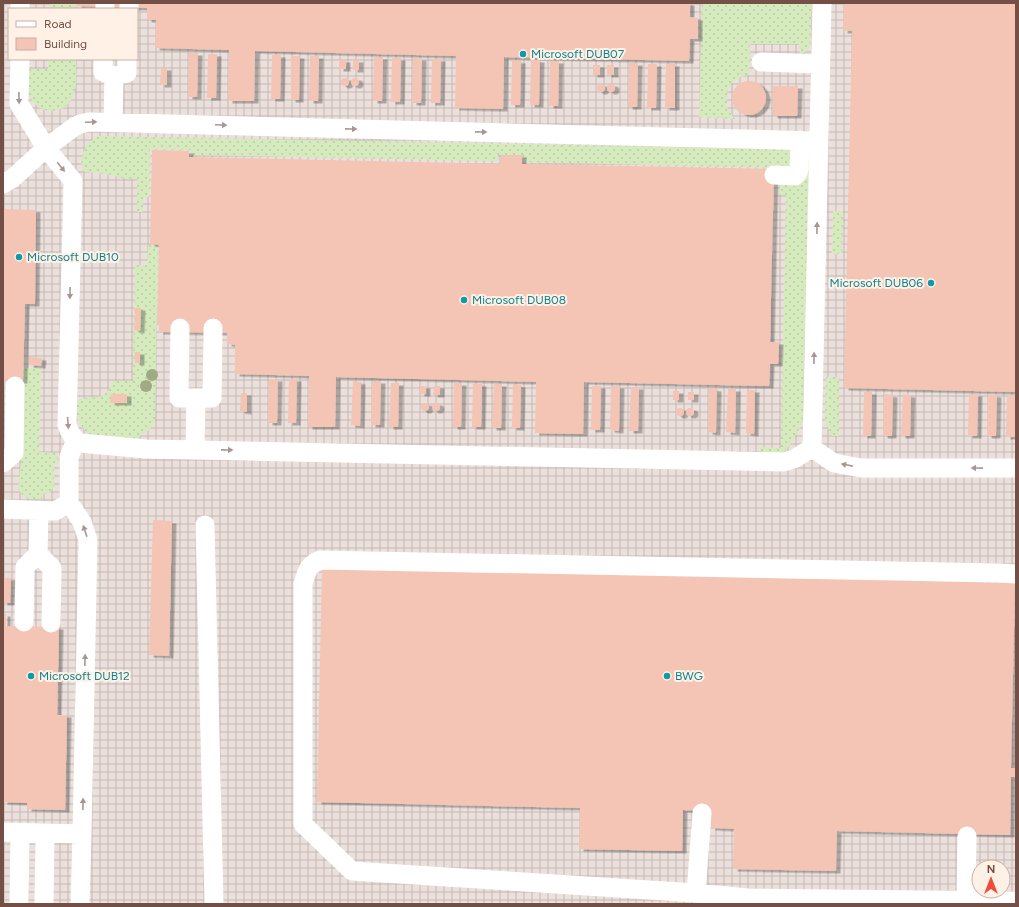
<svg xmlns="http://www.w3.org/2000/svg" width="1019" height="907" viewBox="0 0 1019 907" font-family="Figtree,sans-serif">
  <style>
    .industrial { fill: url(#industrial-grid); fill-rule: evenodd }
    .grass { fill: url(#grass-dots) }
    .building { fill: #f4c4b5; filter: url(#shadow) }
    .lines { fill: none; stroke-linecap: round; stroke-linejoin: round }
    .minor { stroke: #fff; stroke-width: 19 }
    .tree { fill: #a0aa84 }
    .oneway { fill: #ac9590 }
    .culture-dot { fill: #0f9aa8; stroke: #fff1e5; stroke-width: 1.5 }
    .labels { text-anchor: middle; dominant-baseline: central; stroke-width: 4; stroke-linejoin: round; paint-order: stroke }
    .culture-label { font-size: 12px; fill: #0d838f; stroke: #fff1e5; text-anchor: start }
  </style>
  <defs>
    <pattern id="industrial-grid" width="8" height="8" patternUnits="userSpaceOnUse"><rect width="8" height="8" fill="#ebe0db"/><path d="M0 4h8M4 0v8" fill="none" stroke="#c3b8b3"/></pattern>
    <pattern id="grass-dots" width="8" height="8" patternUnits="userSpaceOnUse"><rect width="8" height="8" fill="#d6ebbd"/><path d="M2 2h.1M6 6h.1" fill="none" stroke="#bbcba4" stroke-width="1.8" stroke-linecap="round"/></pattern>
    <filter id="shadow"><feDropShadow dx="4.5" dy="2.5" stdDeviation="0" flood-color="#0004"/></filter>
  </defs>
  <rect width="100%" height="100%" fill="#fdedde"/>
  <path class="industrial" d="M3 3H1016V904H3ZM9 9H137V59H9ZM979 867H1003V891H979Z"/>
  <path class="grass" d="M50 3H77L76 9H50Z
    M702 3H812L810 44C809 50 806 52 800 55L799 44H750L749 75C734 77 725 86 727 101 727 105 727 108 729 111 731 114 733 116 735 119L699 117Z
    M48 59H76C76 71 78 85 73 96 65 117 35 115 29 94 27 86 29 77 29 69H48Z
    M97 136 777 149 788 150 791 151 792 165 785 168 524 162V155H498V161L191 155V150L150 149 149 197H143V212H137V179L120 178 113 175 85 172C78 167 83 151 87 145 90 141 94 139 97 136Z
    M809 155 803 406C803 412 803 419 801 425 800 429 787 450 784 452 780 454 776 454 771 454 766 455 761 452 759 447L781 448 786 195 779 194 780 182 800 183 804 182 805 156Z
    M833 211H843L842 254H832Z
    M148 245 158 246 155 422 149 430 137 438 129 440 91 436 85 431 78 420 77 415V402C87 391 102 408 113 381H133L135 265H147Z
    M24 368H41L39 452 58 453V463H54V486L50 493 42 494V499C30 499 24 500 18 489L22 452Z
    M826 377H839V436H832C829 430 826 426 825 419Z"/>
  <path class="building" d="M77 3H690V17L698 18V39H690L689 61 504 57 503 109 455 108 456 56 255 51 254 101H228L229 50 155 48 156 20H147V8L77 6Z
    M844 3H1016V392L844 388 852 31H843Z
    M189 53H198L197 97H188Z
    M208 54H217L216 98H207Z
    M272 55H281L280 99H271Z
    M291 56H300L299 100H291Z
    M310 56H319L318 101H309Z
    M374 57H383L382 101H373Z
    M392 58H401L400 102H391Z
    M413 58H422L421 103H412Z
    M432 59H441L440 103H431Z
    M339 60H346V69H339Z
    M353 60H359V70H353Z
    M512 60 521 61 520 105H511Z
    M531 60H540L539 105H530Z
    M550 61H559L558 106H549Z
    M629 63H638L637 107H628Z
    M648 64H657L656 108H647Z
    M666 64H675V108H665Z
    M593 65H600V75H593Z
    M607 65H614V75H607Z
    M161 68H167V85H160Z
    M351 82a4 4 0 1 1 8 0a4 4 0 1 1-8 0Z
    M341 82a4 4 0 1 1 8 0a4 4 0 1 1-8 0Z
    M732 98a17 17 0 1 1 34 0a17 17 0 1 1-34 0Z
    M607 88a4 4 0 1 1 8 0a4 4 0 1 1-8 0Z
    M597 88a4 4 0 1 1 8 0a4 4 0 1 1-8 0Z
    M773 86H798L797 116H773Z
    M152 150 189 151V157L500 164 501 155H522V164L774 169 770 342H779L778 364H770L769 386 584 382 583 434 535 433 536 382 336 377 335 427H308L309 376 235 374V345L227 344V333L159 332V323H157L159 245 150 244Z
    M3 209 36 210 35 304H25L23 381H3Z
    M135 308H141L140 331 134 330Z
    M135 352H140V363H135Z
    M29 357 42 358 41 366 29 365Z
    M269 379H278L277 423H268Z
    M289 379H297L296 423H288Z
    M353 381 361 382 360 426 351 425Z
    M372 381H381L380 425H371Z
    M391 383H399L398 427H389Z
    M454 383H462L461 427H453Z
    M473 383 482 384 481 427H472Z
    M494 384H502L501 428H492Z
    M513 384 521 385 520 428H512Z
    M420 386H426V394H420Z
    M434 386H440V395H433Z
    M592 386H601L600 430H591Z
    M611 386H620L619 431 610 430Z
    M631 387H639L638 431H629Z
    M709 388 717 389 716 433 708 432Z
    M728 389H736L735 433 726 432Z
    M747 390H755L754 434 746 433Z
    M673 391H679V400H673Z
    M688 392H694V400H688Z
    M864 392H872L871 436H863Z
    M241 393H247V412L240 411Z
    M111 394H127V403H110Z
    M884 394 893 395 892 436H883Z
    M903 394 911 395 910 436H901Z
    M969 394H978L977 436H968Z
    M988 394 997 395 996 436H987Z
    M1007 395H1016L1015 437H1006Z
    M421 407a4 4 0 1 1 8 0a4 4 0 1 1-8 0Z
    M432 407a4 4 0 1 1 8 0a4 4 0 1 1-8 0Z
    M676 412a4 4 0 1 1 8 0a4 4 0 1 1-8 0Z
    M686 412a4 4 0 1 1 8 0a4 4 0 1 1-8 0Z
    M153 520 172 521 169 656 149 655Z
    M322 568 1015 583 1011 768H1016V777H1011L1010 835 837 831 836 871 733 869 734 829 711 828V811L683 810 682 851 579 849 580 808 317 802Z
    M3 578H11L10 603H3Z
    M3 614H6V626L59 627 57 715H67L65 810 27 809V803L3 802Z"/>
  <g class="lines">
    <path class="minor" d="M822 3 812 448 834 463 861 468H1016
      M20 9V3
      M105 9V4
      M129 9V5
      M20 59 19 104 46 148 74 127 80 124 89 122 818 141
      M103 59V72L114 76 127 73V59
      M761 62 820 64
      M113 122 114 76
      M774 175 795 176 798 173 799 169 800 140
      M3 184 13 178 46 148 73 181 67 425C70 434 73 438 80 443L146 449 784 462 794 459 812 448
      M180 328 179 398H212L213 328
      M195 450 196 398
      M3 463 14 453 15 386
      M3 509 55 511 69 503
      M205 525 214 904
      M38 554 39 511
      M1016 574 999 573 320 560C307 566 307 571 303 584V824L352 871 696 893 748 898 1016 901
      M24 622 25 567 38 554 52 568 51 623
      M3 832 82 834 88 540 82 522 69 503V457L74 445 80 443
      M696 893 702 813
      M966 900 967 836
      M19 904 20 833
      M44 904 45 833
      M80 904 82 834"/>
  </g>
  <g class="tree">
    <circle cx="152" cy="375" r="6"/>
    <circle cx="146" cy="386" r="6"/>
  </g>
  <defs><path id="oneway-solid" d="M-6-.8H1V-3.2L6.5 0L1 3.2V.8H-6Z"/></defs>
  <g class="oneway">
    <use href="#oneway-solid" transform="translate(19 98) rotate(89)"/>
    <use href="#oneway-solid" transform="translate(91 122) rotate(-3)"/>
    <use href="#oneway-solid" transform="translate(221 125) rotate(2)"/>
    <use href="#oneway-solid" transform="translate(351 129) rotate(1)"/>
    <use href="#oneway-solid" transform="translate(481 132) rotate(1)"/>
    <use href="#oneway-solid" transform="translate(61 167) rotate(51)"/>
    <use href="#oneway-solid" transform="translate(817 228) rotate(-89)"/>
    <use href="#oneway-solid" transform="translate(70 293) rotate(91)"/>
    <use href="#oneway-solid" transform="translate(814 358) rotate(-89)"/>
    <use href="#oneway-solid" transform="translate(68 423) rotate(85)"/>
    <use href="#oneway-solid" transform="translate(227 450) rotate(1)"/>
    <use href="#oneway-solid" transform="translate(847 465) rotate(-169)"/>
    <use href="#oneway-solid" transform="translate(977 468) rotate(-179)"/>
    <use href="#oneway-solid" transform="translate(85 531) rotate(-109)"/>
    <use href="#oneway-solid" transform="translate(85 660) rotate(-89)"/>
    <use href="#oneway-solid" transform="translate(83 804) rotate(-89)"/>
  </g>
  <g class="culture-dot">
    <circle cx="523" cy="54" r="4"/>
    <circle cx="19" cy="257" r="4"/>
    <circle cx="931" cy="283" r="4"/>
    <circle cx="464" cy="300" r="4"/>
    <circle cx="31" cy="676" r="4"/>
    <circle cx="667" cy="676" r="4"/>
  </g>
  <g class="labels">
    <g class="culture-label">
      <text x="531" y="54">Microsoft DUB07</text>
      <text x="27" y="257">Microsoft DUB10</text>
      <text x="923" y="283" text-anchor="end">Microsoft DUB06</text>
      <text x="472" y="300">Microsoft DUB08</text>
      <text x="39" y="676">Microsoft DUB12</text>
      <text x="675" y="676">BWG</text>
    </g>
  </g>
  <rect width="1019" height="907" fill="none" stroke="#744f46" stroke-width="8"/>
  <rect x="8" y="8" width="130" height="52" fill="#fff1e5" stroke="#c7b0a5"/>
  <rect x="16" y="21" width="20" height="6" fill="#ffffff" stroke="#c7b0a5"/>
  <text x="44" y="28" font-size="12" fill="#744f46">Road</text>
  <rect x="16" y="38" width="20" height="12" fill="#f4c4b5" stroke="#c7b0a5"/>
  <text x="44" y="48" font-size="12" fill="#744f46">Building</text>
  <g transform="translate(991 879)"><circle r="19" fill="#fff1e5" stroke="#c7b0a5"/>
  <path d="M0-3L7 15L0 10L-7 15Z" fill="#ee4a3d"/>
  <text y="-6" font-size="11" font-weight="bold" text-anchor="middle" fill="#744f46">N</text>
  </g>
</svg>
